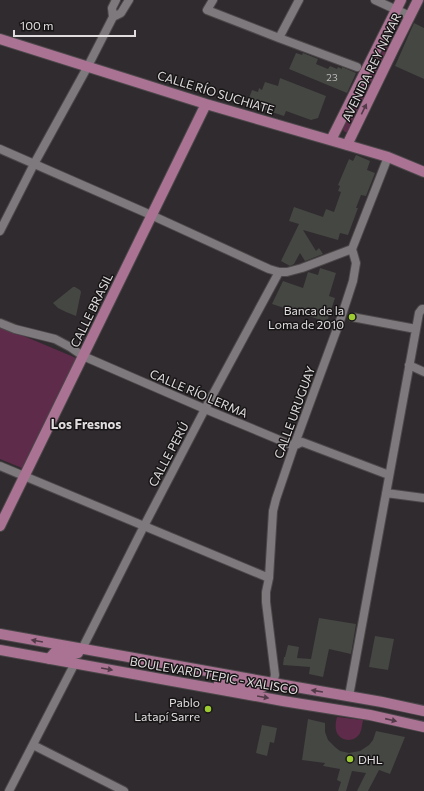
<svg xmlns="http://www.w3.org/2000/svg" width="424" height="791" viewBox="0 0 424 791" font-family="Commissioner,sans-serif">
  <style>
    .green { fill: #5f2b4a }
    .building { fill: #454743 }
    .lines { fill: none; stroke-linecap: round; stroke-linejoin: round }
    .minor-casing { stroke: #4c484a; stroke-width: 10 }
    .major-casing { stroke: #4c484a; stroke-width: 12 }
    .minor { stroke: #7e797c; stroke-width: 8 }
    .major { stroke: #ab7393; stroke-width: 10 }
    .oneway { fill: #523b48 }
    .poi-dot { fill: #9cca31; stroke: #171516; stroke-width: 1.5 }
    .labels { text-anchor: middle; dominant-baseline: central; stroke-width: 3; stroke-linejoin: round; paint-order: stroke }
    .number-label { font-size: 10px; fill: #bab8b8 }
    .street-label { font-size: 12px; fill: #e1dddf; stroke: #171516 }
    .poi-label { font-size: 12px; fill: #e1dddf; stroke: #171516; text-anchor: end }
    .neighbourhood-label { font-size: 13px; font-weight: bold; fill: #e1dddf; stroke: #171516 }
  </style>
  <rect width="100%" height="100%" fill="#302b2e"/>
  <path class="green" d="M385 47H387L389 49 388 51 348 130 347 132H345L343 130V128Z
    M0 326 76 358 22 468 0 459Z
    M337 717 363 720C362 724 362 729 360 733 354 744 338 741 336 730 335 725 336 721 337 717Z"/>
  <path class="building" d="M414 23 424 28V79L395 66Z
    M296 53 302 55 303 53 318 59 316 64 328 69 330 66 337 69 338 67 342 69V67L356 73 347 93 289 69Z
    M280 78 326 96 318 118 311 120 286 111 284 116 247 104 252 90 258 92 259 88 262 90 265 82 278 86Z
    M356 155 370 161 367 170 375 173 366 196 361 195 356 208H358L348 235 340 233 338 240 303 230 316 251 319 248 323 254 305 261 300 253 294 264 290 266 281 261 299 224 289 221 294 207 323 217 326 209 334 212 341 192 338 191 340 186 338 185 349 159 353 161Z
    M320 268 336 273 329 296 335 298 327 322 272 304 283 281 303 288 308 272 318 275Z
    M73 287H75L80 290 81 292 76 316 66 312 58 308 53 303Z
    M319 618 356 624 351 654 329 649 323 677 309 674 310 667 283 665 284 657H285L288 645 299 647 297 658 311 659Z
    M375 636 394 639 388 670 369 667Z
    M308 719 325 723V732L328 740 335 747 340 751 349 753 354 752 360 751 369 745 373 740 376 731 405 737 390 774 379 770 368 791H357L366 773 352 771 346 791H338L341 782 337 780 340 769 323 766 325 763 302 760Z
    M262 725 277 728 274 743 270 742 267 756 256 753Z"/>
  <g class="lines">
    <g class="minor-casing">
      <path id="minor" d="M213 0 207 10 279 38 357 67
        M375 0 410 16
        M113 17 121 13 129 0
        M279 38 299 0
        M0 149 151 215 269 269 279 272H287L302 268 352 249
        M0 231 34 164 88 66 113 17 112 8 116 0
        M352 317 416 329
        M0 323 15 329 55 339 70 347 83 356 205 409 294 446 302 442 389 475
        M409 365 424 372
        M0 466 269 578
        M386 493 424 498
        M82 649 144 526 205 409 279 272
        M273 683 275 675 266 602V592L269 578 273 511 276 499 294 446 341 318 353 281 356 263 352 249 388 157
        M349 696 419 313 422 309H424
        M33 745 124 791
        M9 791 75 663"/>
    </g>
    <g class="major-casing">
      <path id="major" d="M0 39 206 104 347 145 388 157 424 172
        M331 140 401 0
        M347 145 394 48 418 0
        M0 526 206 104
        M0 634 273 683 382 702 424 711
        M0 650 283 701 370 715 424 727
        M49 659 55 652 73 654 78 653
        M219 683 260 688 263 687"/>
    </g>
    <use href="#minor" class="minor"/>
    <use href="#major" class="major"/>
  </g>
  <defs><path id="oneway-solid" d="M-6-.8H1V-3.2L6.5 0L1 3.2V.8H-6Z"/></defs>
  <g class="oneway">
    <use href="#oneway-solid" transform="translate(364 109) rotate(-64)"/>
    <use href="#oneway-solid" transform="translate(37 641) rotate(-170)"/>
    <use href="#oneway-solid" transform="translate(107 669) rotate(10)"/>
    <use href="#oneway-solid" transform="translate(317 691) rotate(-171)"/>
    <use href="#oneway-solid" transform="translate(263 697) rotate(10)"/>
    <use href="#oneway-solid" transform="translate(391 720) rotate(13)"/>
  </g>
  <g class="poi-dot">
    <circle cx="352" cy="317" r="4"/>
    <circle cx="208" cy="709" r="4"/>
    <circle cx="350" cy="759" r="4"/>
  </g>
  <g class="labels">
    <g class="number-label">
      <text x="332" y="77">23</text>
    </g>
    <g class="street-label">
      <text transform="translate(371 67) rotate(-64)">AVENIDA REY NAYAR</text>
      <text transform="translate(216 92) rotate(17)">CALLE RÍO SUCHIATE</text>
      <text transform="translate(91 310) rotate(-64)">CALLE BRASIL</text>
      <text transform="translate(199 393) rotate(23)">CALLE RÍO LERMA</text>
      <text transform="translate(294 412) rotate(-70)">CALLE URUGUAY</text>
      <text transform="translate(168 454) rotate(-62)">CALLE PERÚ</text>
      <text transform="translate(214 675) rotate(10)">BOULEVARD TEPIC - XALISCO</text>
    </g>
    <g class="poi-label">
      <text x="344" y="310">Banca de la<tspan x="344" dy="14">Loma de 2010</tspan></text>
      <text x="200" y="702">Pablo<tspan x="200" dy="14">Latapí Sarre</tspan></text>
      <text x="358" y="759" text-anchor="start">DHL</text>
    </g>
    <g class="neighbourhood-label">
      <text x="86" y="424">Los Fresnos</text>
    </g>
  </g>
  <path d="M14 30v6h121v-6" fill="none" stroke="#e1dddf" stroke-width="2"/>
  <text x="20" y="30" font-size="12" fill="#e1dddf" stroke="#171516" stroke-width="3" paint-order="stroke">100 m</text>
</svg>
